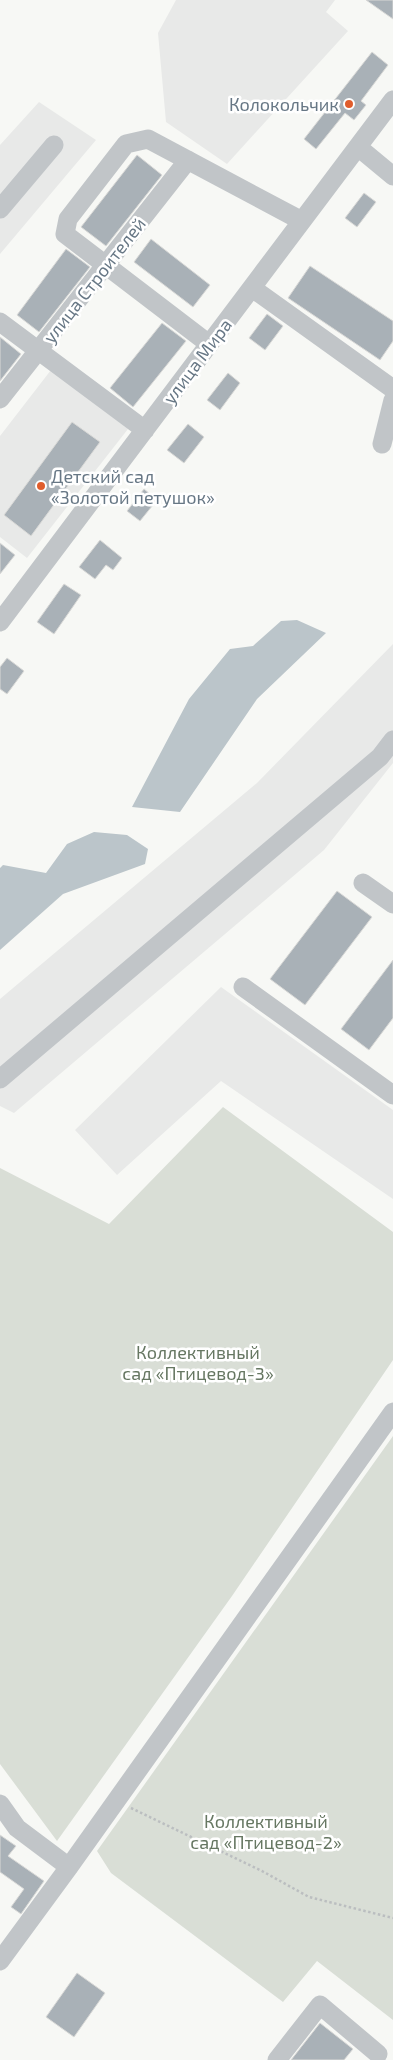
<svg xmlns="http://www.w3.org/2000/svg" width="393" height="2060" viewBox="0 0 393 2060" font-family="'Exo 2',sans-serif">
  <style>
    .built { fill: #e8e9e8 }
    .green { fill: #d9ded6 }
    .water { fill: #bbc5ca }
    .building { fill: #a9b1b7; stroke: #d9d9d7 }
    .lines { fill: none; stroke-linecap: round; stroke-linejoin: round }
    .path { stroke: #bbbec0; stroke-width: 2.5; stroke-dasharray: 2.5 2.5; stroke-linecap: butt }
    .minor { stroke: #c1c5c8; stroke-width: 19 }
    .poi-dot { fill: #e05d2c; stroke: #fff; stroke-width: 2 }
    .labels { text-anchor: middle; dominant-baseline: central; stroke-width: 5; stroke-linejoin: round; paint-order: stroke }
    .poi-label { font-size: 18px; fill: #677785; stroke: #fff; text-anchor: end }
    .street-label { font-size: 18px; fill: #677785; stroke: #fff }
    .park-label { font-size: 18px; fill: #667762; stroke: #fff }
  </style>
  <rect width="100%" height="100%" fill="#f7f8f5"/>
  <path class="built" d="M176 0H335L326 12 348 31 227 164 166 122 158 33Z
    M39 102 96 140 0 254V145Z
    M51 370 128 429 27 558 0 537V436Z
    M393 644V763L324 850 14 1113 0 1106V999L257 783Z
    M221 987 393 1110V1199L221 1081 117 1175 75 1130Z"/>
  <path class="green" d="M223 1107 393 1232V1360L232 1596 57 1841 0 1764V1168L109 1224Z
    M393 1436V2020L317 1961 283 2002 111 1873 97 1851Z"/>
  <path class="water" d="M297 620 326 633 257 699 180 812 132 807 189 699 230 649 253 646 281 621Z
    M94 832 127 835 148 849 145 864 63 894 0 950V868L3 865 46 873 67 844Z"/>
  <path class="building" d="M366 0H393V19L383 12Z
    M372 52 388 65 361 101 366 105 354 120 345 113 316 149 304 139Z
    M137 155 162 175 106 246 81 227Z
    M364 193 376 202 357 227 345 218Z
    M151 239 210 285 193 307 134 262Z
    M66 249 90 267 39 332 17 315Z
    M310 266 393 321V341L380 360 288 298Z
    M267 314 283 326 265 350 249 338Z
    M162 323 186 341 133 407 110 388Z
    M0 337 21 354 0 381Z
    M228 373 240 383 220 410 207 400Z
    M72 422 100 442 31 536 4 515Z
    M188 424 204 437 184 463 167 450Z
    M144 489 157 500 140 521 127 511Z
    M100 540 122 558 113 570 106 565 95 579 79 567Z
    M0 543 15 555 0 574Z
    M64 584 81 595 54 634 37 622Z
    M7 658 24 671 7 694 0 689V667Z
    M337 891 372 917 305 1005 270 979Z
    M393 960V1018L369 1050 341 1029Z
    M0 1835 16 1846 8 1856 44 1881 21 1914 11 1907 24 1889 0 1872Z
    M77 1973 105 1993 74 2037 46 2017Z
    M320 2023 353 2049 344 2060H291Z"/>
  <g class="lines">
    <path class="path" d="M131 1808 262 1871 309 1897 393 1918"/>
    <path class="minor" d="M358 147 393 176
      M0 209 54 145
      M252 288 393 389
      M0 322 145 430
      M209 344 65 234 68 219 126 144 148 139 302 221
      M0 399 188 160
      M382 444 393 400
      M0 622 393 100
      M363 883 393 904
      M243 987 393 1095
      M0 1079 380 757 393 740
      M0 1804 17 1828 69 1867
      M0 1961 69 1867 393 1412
      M277 2060 320 2005 378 2054"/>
  </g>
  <g class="poi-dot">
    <circle cx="349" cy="104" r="5"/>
    <circle cx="41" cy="486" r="5"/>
  </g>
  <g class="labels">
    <g class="poi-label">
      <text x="339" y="104">Колокольчик</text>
      <text x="51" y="476" text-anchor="start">Детский сад<tspan x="51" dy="21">«Золотой петушок»</tspan></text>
    </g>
    <g class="street-label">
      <text transform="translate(94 280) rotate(-52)">улица Строителей</text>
      <text transform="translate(197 361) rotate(-53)">улица Мира</text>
    </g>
    <g class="park-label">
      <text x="198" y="1352">Коллективный<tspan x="198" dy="21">сад «Птицевод-3»</tspan></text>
      <text x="266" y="1821">Коллективный<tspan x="266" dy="21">сад «Птицевод-2»</tspan></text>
    </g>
  </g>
</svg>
